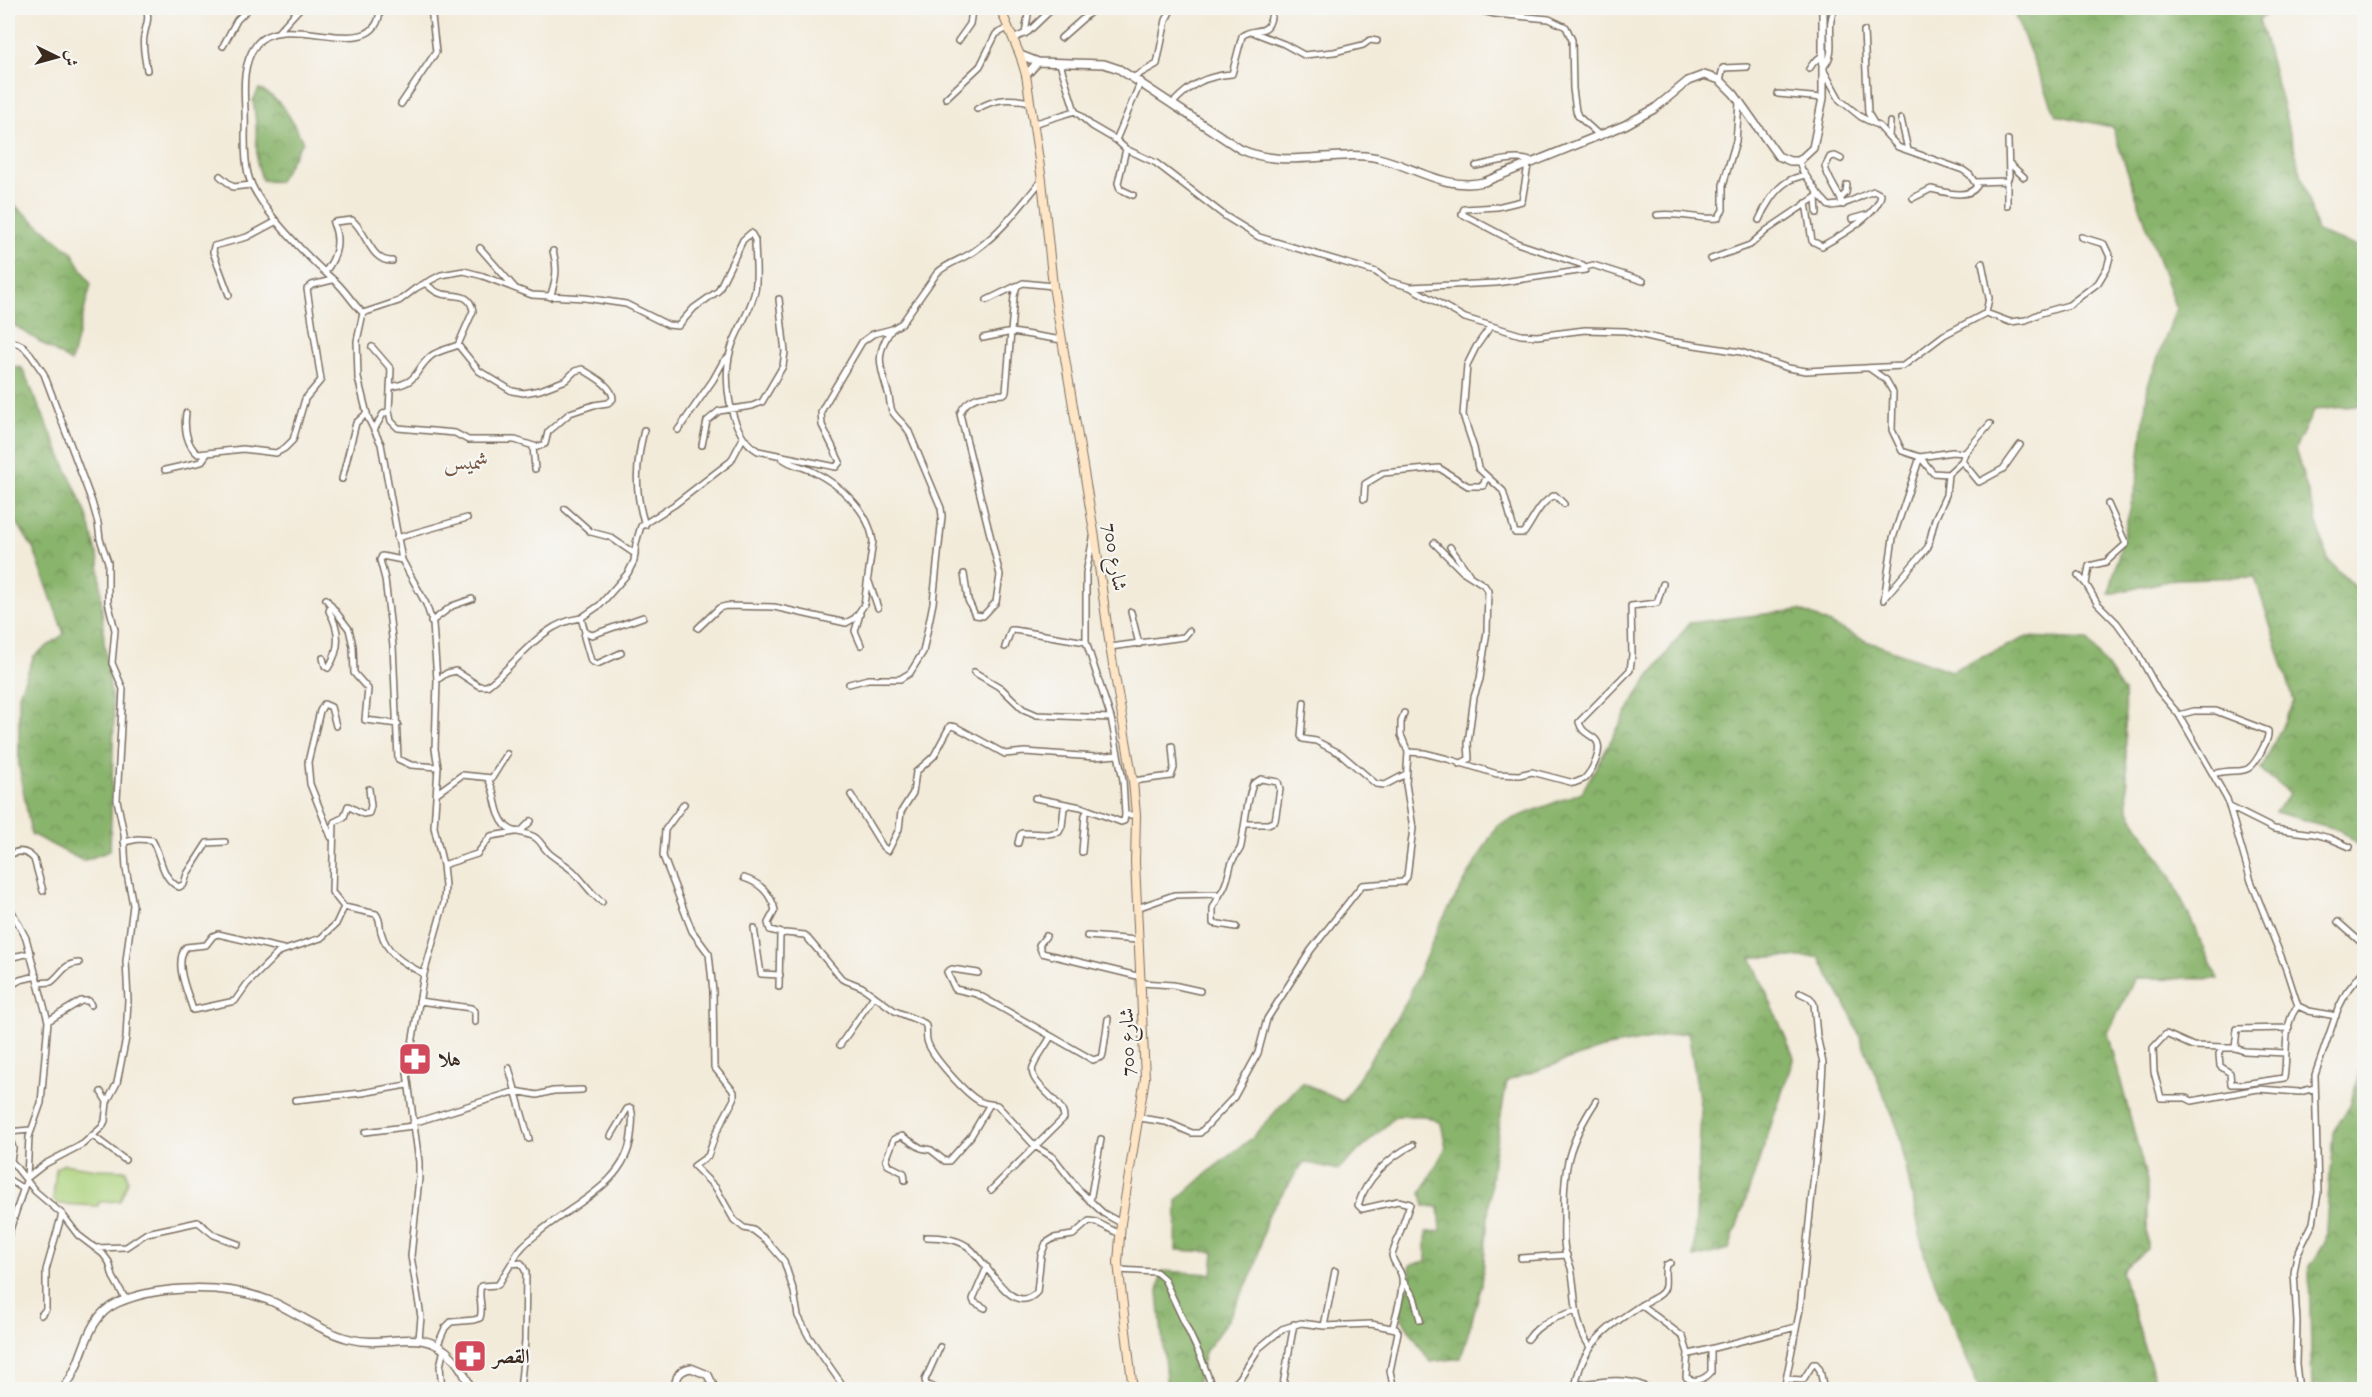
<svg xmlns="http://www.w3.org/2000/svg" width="2372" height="1397" viewBox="0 0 2372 1397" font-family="'IM FELL Double Pica',Amiri,serif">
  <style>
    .green { fill: #acd27c; stroke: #747e4d; stroke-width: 1.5 }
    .forest { fill: url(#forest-crowns); stroke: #626f45; stroke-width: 1.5 }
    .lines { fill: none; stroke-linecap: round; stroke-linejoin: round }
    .minor-casing { stroke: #7b6e60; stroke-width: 8 }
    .tertiary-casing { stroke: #7b6e60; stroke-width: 10 }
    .secondary-casing { stroke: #7b6e60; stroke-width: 10 }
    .minor { stroke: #fff; stroke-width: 5 }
    .tertiary { stroke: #fff; stroke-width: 7 }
    .secondary { stroke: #fde5c5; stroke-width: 8 }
    .labels { text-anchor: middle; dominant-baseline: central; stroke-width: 4.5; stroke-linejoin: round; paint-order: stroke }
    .street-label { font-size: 20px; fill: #3b2a1e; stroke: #f6f6f2 }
    .poi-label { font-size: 20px; font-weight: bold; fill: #3b2a1e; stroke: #f6f6f2; text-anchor: start }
    .quarter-label { font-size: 22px; fill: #775b47; stroke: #f6f6f2 }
  </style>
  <defs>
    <pattern id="forest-crowns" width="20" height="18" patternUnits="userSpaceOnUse" patternTransform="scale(1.5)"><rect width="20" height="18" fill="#89b46c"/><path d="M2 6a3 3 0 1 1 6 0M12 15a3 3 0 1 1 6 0" fill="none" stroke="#719358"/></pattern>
  </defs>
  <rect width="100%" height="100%" fill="#f6f6f2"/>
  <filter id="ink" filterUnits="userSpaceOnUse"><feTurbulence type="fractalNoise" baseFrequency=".0167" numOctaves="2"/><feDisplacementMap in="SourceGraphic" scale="12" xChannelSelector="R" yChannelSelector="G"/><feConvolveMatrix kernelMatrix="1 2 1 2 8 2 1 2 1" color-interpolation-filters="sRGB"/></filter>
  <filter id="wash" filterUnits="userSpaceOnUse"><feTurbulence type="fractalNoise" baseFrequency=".008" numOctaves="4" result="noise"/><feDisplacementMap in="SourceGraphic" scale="24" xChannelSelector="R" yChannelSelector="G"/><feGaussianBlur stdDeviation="1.35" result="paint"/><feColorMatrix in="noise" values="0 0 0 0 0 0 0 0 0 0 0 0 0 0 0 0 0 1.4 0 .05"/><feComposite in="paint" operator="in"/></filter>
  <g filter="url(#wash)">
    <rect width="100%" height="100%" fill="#f3ebda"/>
    <path class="green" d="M64 1164 96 1169 126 1170 128 1181 120 1201 99 1202 98 1206 59 1204 53 1199 56 1168Z"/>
    <path class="forest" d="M2012 8H2276L2259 19 2317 232 2364 249V405L2314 410 2295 449 2328 560 2364 597V850L2340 830 2275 812 2290 793 2261 770 2294 701 2255 577 2176 579 2109 594 2137 481 2148 385 2176 309 2112 127 2056 115Z
      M259 89C285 101 290 118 303 142 292 155 288 169 278 182L262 180 257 162 256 122 253 101Z
      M8 200 72 252 91 284 71 362 11 323H8Z
      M8 365 22 368 87 515 99 561 104 641 114 717 110 851 83 861 31 834 19 766V694L34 656 64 634 34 550 8 508Z
      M1800 610 1866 641 1951 671 2027 637 2088 640 2124 692 2128 810 2170 874 2218 979 2135 978 2108 1033 2147 1181V1249L2121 1271 2158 1389H1979L1925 1257 1898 1129 1851 1015 1819 957H1751L1794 1057 1729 1249 1694 1258 1701 1111 1688 1032 1603 1048 1507 1081 1493 1160 1482 1284 1461 1358 1430 1362 1399 1314 1410 1280V1265L1426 1261V1232L1441 1231 1439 1207 1424 1206 1421 1193 1446 1147 1441 1123 1426 1116H1396L1338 1170 1304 1162 1267 1216 1255 1268 1229 1318 1205 1352 1196 1389H1167L1158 1292 1162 1271 1212 1274 1214 1252 1176 1250 1177 1200 1213 1168 1252 1138 1302 1082 1343 1102 1406 1003 1439 926 1497 825 1582 792 1637 694 1689 623Z
      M2364 1054V1389H2312L2309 1268 2325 1243 2333 1132 2350 1106Z"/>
  </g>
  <g filter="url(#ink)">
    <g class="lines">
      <g class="minor-casing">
        <path id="minor" d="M146 8C150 19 146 24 144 36 142 47 145 58 147 70
          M961 8 972 11 982 8
          M1469 8 1495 14 1549 19 1566 27 1572 40 1573 89 1576 111 1578 116 1600 136
          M279 31 300 8
          M1864 31 1868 113 1874 123
          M1255 33 1284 44 1304 55 1334 52 1363 45 1370 40 1377 41
          M1025 34 1029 8
          M1061 38 1095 8
          M1013 39 1028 32 1053 8
          M958 41 970 24 972 11
          M223 46 237 20 249 8
          M1060 64 1075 111 1092 126 1116 140 1126 149 1156 163 1225 216 1259 237 1376 272 1388 281 1410 287 1465 318 1521 335 1537 336 1585 330 1625 331 1668 341 1741 352 1788 368 1806 371 1903 366 1944 335 1986 313 2010 322 2026 320 2041 313 2069 305 2098 283 2107 268 2110 257 2104 244 2081 237
          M1824 66C1839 52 1823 25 1836 8
          M1809 69 1814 62 1823 55
          M1824 71 1840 100 1861 117 1879 126 1898 147 1963 170 1970 175 1977 186C1968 200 1945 192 1931 189L1913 198
          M1134 77 1157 64 1166 20 1172 8
          M1720 80 1723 68 1747 67
          M1778 94 1823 98
          M946 98 980 66 996 34 1008 28
          M401 104 436 52 431 8
          M1172 104C1191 84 1205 76 1232 74L1242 36C1256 25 1271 40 1272 8
          M977 109C996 98 1009 98 1030 102
          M1901 119 1908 150
          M1033 124 1075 111
          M1889 136 1890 122
          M1116 140 1141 81
          M1126 149 1118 183 1120 189 1133 195
          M1841 159 1835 156 1830 157 1825 167C1829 181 1838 191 1843 205
          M2009 163 2024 177
          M1476 166C1492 163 1519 154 1534 163
          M220 176 233 187 251 185
          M2007 181V205
          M1975 182 2007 181 2009 176 2008 140
          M1816 198 1817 213
          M1841 198 1846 193 1847 185
          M1806 203 1812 241 1822 246C1840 236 1878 215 1881 195L1874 191C1858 196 1847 206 1829 206L1819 195
          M1657 215C1678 212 1699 220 1718 218L1723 210V185L1736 141 1739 103
          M1852 219 1866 215
          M1759 220C1764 208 1775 189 1787 182 1792 178 1799 177 1805 175
          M480 248 515 288
          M1711 259 1750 245 1767 230 1819 195 1802 170 1799 161
          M1982 263 1989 298 1986 313
          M1586 267 1593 265 1643 281
          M325 272C336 258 341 241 333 223L335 222 352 220 355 223C367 235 372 262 392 261
          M1410 287 1496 283 1585 270 1583 265 1517 243 1462 214 1464 209 1497 207 1522 201 1528 165
          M229 295 213 252 214 246 247 237 277 221
          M550 297C556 281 558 268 553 251
          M987 300 1016 286
          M363 313C353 304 346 291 336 282 311 261 255 205 248 174 243 153 246 131 245 110 244 88 242 64 256 45 283 7 379 69 380 8
          M1490 327 1476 347 1467 365 1463 415 1474 448 1478 468 1503 491 1515 533H1524C1534 519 1539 503 1555 495L1564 504
          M983 338 1012 332 1062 340
          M8 342 17 343 23 346 31 355 44 374 92 502 98 523 100 539 108 562V602L115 630 112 663 123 689 117 800 124 834 126 869 133 905 126 961 128 1000 126 1038 117 1083 107 1102 105 1121 102 1127 83 1144 45 1164 27 1178 8 1236
          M372 347 391 369 389 411 383 414 374 430
          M1869 368 1886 380 1893 392 1892 430 1902 451 1920 457 1952 452 1965 453 1962 461 1948 474 1933 473 1920 457
          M390 387C421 382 412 372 431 356 439 350 449 349 458 345
          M389 411 391 421 398 428 455 433 468 440H515L537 447 545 444 548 432 570 413 594 405 608 403 613 399C613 386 593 376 582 369L575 371 566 380 540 390 524 393 512 391 479 371 458 345 473 311C470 292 455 297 442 294 434 292 431 288 425 283
          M186 413C184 427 186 445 198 454L243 449 276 453 285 448 293 440 305 399 321 380 307 289 312 285 332 280
          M644 430C636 463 634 492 645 525
          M678 430 713 380 723 362 729 356
          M702 445 707 421 719 411 752 406 762 402 783 366 785 352 779 299
          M533 447 535 469
          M1965 453 1990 424
          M1962 461 1979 482 2003 469 2020 445
          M165 470 201 462 207 454
          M342 479 356 423 367 413
          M1364 499 1365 484 1383 473 1439 468 1468 486H1483L1485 480 1488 479
          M2108 504 2126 544 2106 562 2089 566 2086 584 2097 603 2117 623 2135 648 2158 690 2179 715 2227 799 2251 881 2286 969 2298 1006 2309 1011 2336 1016
          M565 509 591 532 610 537 635 554
          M397 538 467 518
          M1093 538 1086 573V642L1111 718 1123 780 1125 815H1136
          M1434 543 1462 571 1484 585 1488 591 1487 631 1480 679 1474 697 1468 743 1469 759 1459 764
          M1450 547 1469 574
          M402 560 382 556 380 560 385 579 393 646 398 759 411 765 438 767
          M964 574 968 600 975 615 983 616 996 602 1000 575 960 414C967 395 986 395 1004 394L1006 392 1014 296 1017 286 1023 283 1053 286
          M2078 575 2086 584
          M868 579 878 608
          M1885 597 1928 547 1935 519 1946 495 1948 474
          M326 599 349 629 353 646 354 673 368 689 365 720 398 724
          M1884 600 1893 538 1920 457
          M1131 612 1139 644
          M860 614 855 631 861 645
          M581 618 600 605 628 573 634 561 636 543 641 526 674 505 731 461 743 438
          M431 622 452 606 472 599
          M698 628 719 608 726 606 774 607 846 623 855 618 864 605 873 541C869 510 839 484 812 471 802 466 790 465 782 458
          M585 632 584 637 591 661 597 664 621 653
          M1005 647 1011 630H1014L1086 642
          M1110 647 1184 637 1189 631
          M323 658 325 666 328 668C341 649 340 630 329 611L331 606
          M974 672 1001 688 1023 709 1037 715 1111 718
          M437 680 433 624 426 604 402 560 381 444 368 418 358 378 357 341 363 313 399 301 416 288 441 275 464 271 483 276 532 295 585 298 626 304 668 325 678 326 694 308 718 291 743 240 751 233 755 240C755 257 758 275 755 291 751 310 738 328 732 346 721 376 729 434 758 451L836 467 840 462 822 425 821 412 824 406 862 342 873 334 892 329 902 323 937 273C948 262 965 259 977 249 1003 230 1022 204 1042 180
          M849 684 868 679H900L910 673 923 652 933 603 942 516 941 508 909 432C905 424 899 421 894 414 890 410 890 402 889 396 881 369 873 355 892 329
          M1304 702 1301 736 1303 739 1316 741 1341 754 1376 784 1385 785 1406 774
          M2179 715 2194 711H2216L2268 731C2269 739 2265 743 2262 750 2246 781 2242 766 2213 774
          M1408 752 1424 753 1448 759 1497 774 1519 775 1532 772 1574 783 1584 779C1591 772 1605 749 1595 739 1588 733 1582 733 1579 722L1630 670 1632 655 1631 606 1657 603 1663 584
          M488 779C497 794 494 813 506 826 515 835 526 831 536 838 541 842 543 847 548 852 555 859 566 864 574 872 584 882 591 894 602 902
          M1133 781 1171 776 1174 768 1172 746
          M437 793 462 775 492 778 507 754
          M851 795 883 847 888 851 899 829 901 812 913 793 916 772 934 756 950 726 956 727 1005 754 1025 752 1095 757 1117 755
          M1035 798 1081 807 1121 822 1124 821 1125 815
          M684 804 665 830 663 856 692 931 709 954 713 991 714 1067 734 1092V1099L716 1133 708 1156 694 1166 716 1188 734 1220 744 1228 753 1230 766 1240 784 1261 794 1292 798 1316 809 1337 846 1390
          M2230 807 2274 829 2314 834 2329 838 2350 847
          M331 837 310 784 308 762 320 711 324 704 331 707 336 726
          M124 842 138 839 152 840C161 854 161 879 179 887L184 884 187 874 207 843 225 842
          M1018 843 1020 835 1022 833 1048 834 1059 832 1062 826 1064 808 1068 805
          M1082 852 1085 815 1088 810
          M8 856C17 850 26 850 34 859L43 891
          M443 865 477 854 491 836 521 831 531 821
          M744 878C760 883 771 894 775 910L768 923 770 930 782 933
          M1220 894 1213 908V923L1236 927
          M8 904 26 938 48 1021 41 1103 29 1137 27 1177
          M344 907 376 914C381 920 379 925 381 932 387 955 405 964 424 974
          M1137 908 1174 895 1220 894C1228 884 1228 873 1232 862 1234 856 1240 852 1241 846 1245 825 1246 804 1253 784L1261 779 1278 782 1280 789 1275 821 1268 824H1246
          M2338 922 2364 945
          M754 928 761 974 780 975
          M1046 936 1039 945 1042 953 1141 977
          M1087 936 1138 940
          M283 949 218 934 213 936 206 945 186 947C173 963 188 993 193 1010L235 1001 247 984 279 952 321 938 336 924 344 907 332 892 334 822 344 817 348 806 363 814 369 813 371 806 369 789
          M8 958 31 953
          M978 973 952 969 947 972 955 989 977 994 1093 1060 1102 1057 1103 1054 1108 1019
          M38 983 51 982C62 974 64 963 79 963
          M1141 983 1173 985 1200 991
          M8 987 20 980 37 976
          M779 987 780 935 785 933 805 935 842 979 862 987 895 1011 924 1023 926 1026C927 1030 926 1035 927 1040 930 1055 965 1093 979 1101 985 1104 990 1104 997 1105L1035 1146 1054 1158 1078 1189 1103 1213 1121 1223
          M419 1001 471 1008 475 1011V1022
          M48 1021 81 1001H89L91 1005
          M2289 1028 2237 1029 2235 1048H2222L2219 1054 2220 1066 2230 1073 2231 1084H2244L2284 1078C2288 1057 2282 1023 2298 1006
          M840 1045 874 996
          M2224 1047 2193 1046 2166 1034 2153 1048 2154 1072 2161 1098H2186L2192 1101 2258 1089 2299 1092 2315 1088
          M2235 1048 2244 1051 2286 1053
          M509 1068 529 1139
          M101 1092 107 1102
          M295 1100 362 1093 407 1085
          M1140 1118 1166 1122 1192 1133H1200L1234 1097 1258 1053 1267 1019 1311 950 1362 885 1403 882 1407 877 1413 828 1406 784 1408 752 1401 735V722L1404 713
          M413 1123 516 1091 537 1095 553 1091 582 1090
          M8 1132 30 1130
          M365 1132 413 1126
          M8 1134 13 1148 11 1160
          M93 1136 125 1160
          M8 1157 35 1191 62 1214 78 1235 103 1254 109 1262 113 1277 126 1300
          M8 1179 22 1188
          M905 1180 904 1173 888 1165 886 1160 894 1139 902 1136 921 1148 931 1150 945 1161H949L971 1136 990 1104
          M991 1190 1064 1118C1064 1100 1027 1084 1033 1067 1037 1057 1045 1047 1050 1038
          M1090 1201 1101 1139
          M926 1237C940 1237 955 1238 967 1246 986 1258 1011 1320 1037 1292L1041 1255 1046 1243 1054 1238 1073 1235 1089 1221 1096 1222 1120 1234
          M95 1248 126 1247 147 1233 198 1222 214 1235 238 1244
          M1521 1258 1567 1255
          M513 1262C517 1250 527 1242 537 1234 570 1205 626 1185 631 1136 632 1127 634 1117 631 1108L627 1109 611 1136
          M1118 1270 1156 1272 1164 1279 1202 1360 1213 1390
          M1403 1281 1414 1297 1420 1320
          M1641 1305C1649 1300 1664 1296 1665 1286 1666 1279 1664 1272 1666 1265L1670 1263
          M985 1308 974 1302 973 1299 987 1267
          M8 1310V1313
          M41 1315 46 1309V1270L62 1214
          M1324 1326 1335 1271
          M1393 1327C1396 1314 1404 1290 1402 1278 1401 1269 1393 1264 1392 1255L1410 1204 1398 1201 1362 1209 1358 1205C1366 1179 1389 1157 1413 1145
          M419 1339 421 1317 411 1256 419 1178V1162L407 1073 424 974 444 903 445 886 443 865 434 827 438 767 435 749 437 680 447 673 456 671 479 686H487C517 664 540 623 581 618L585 632 592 635 643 617
          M1528 1339C1540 1322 1556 1317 1576 1311
          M438 1344 445 1328 451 1322 474 1320 480 1318C484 1307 477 1296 481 1286L498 1285 511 1264 521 1263 526 1272 525 1341 520 1390
          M1590 1347C1572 1320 1577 1297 1571 1268 1569 1262 1566 1256 1565 1250 1563 1240 1564 1229 1564 1218 1563 1167 1568 1144 1596 1101
          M1688 1353 1686 1377C1694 1384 1705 1379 1711 1372V1350
          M1786 1379 1803 1380 1813 1364H1816L1820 1370 1824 1390
          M1576 1385C1596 1382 1632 1375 1649 1390
          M442 1390 440 1366 444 1349
          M939 1390 926 1384 925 1380 940 1347
          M1229 1390 1240 1378 1259 1348 1282 1329 1301 1323 1324 1326 1371 1324 1396 1329 1398 1332 1390 1371 1394 1390
          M1282 1390 1294 1324
          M1575 1390C1580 1345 1608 1327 1641 1305L1683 1337 1688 1353 1690 1354 1796 1327
          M1784 1390 1800 1309 1820 1117 1823 1063 1817 1036 1814 1004 1810 998 1800 993
          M2299 1390 2296 1364 2297 1322 2294 1273 2297 1255 2313 1223 2318 1193 2315 1075 2338 1009 2346 993 2364 970"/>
      </g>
      <g class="tertiary-casing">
        <path id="tertiary" d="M1020 55 1038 62 1104 64 1119 69 1240 149C1284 170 1333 149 1378 158 1413 166 1446 191 1484 182L1625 125 1654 109 1688 81 1704 75 1720 80 1734 94 1778 156 1790 161H1799L1813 148 1823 98V8
          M1026 75 1038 62
          M62 1390C86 1364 82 1319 117 1303 159 1284 231 1284 273 1302 299 1314 322 1332 350 1339 388 1349 423 1324 453 1358 461 1367 467 1378 471 1390
          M675 1390C676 1377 678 1370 691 1368L708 1375 715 1390"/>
      </g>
      <g class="secondary-casing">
        <path id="secondary" d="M1000 8 1020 55 1026 75 1042 180 1053 286 1095 538 1110 647 1133 781 1136 815 1135 862 1145 1078 1121 1223 1118 1263 1133 1390"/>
      </g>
      <use href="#minor" class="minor"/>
      <use href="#tertiary" class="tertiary"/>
      <use href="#secondary" class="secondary"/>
    </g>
  </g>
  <defs>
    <g id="pharmacy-square" transform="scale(1.725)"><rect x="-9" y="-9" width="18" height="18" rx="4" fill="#d1495b" stroke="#f6f6f2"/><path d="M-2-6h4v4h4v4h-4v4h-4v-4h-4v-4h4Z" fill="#fff"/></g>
  </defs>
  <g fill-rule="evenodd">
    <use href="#pharmacy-square" x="415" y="1059"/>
    <use href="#pharmacy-square" x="470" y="1356"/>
  </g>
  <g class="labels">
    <g class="street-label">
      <text transform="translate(1115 557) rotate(81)">شارع 700</text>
      <text transform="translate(1127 1042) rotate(-91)">شارع 700</text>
    </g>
    <g class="poi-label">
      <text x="438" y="1059">هلا</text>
      <text x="493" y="1356">القصر</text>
    </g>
    <g class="quarter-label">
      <text x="466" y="462">شميس</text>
    </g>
  </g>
  <rect width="2372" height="1397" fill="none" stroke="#f6f6f2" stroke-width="30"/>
  <g transform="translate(57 57) rotate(95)" stroke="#f6f6f2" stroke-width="4.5" paint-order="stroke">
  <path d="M0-4.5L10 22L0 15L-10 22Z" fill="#3b2a1e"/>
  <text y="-9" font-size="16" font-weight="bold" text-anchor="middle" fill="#3b2a1e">ش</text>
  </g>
</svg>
